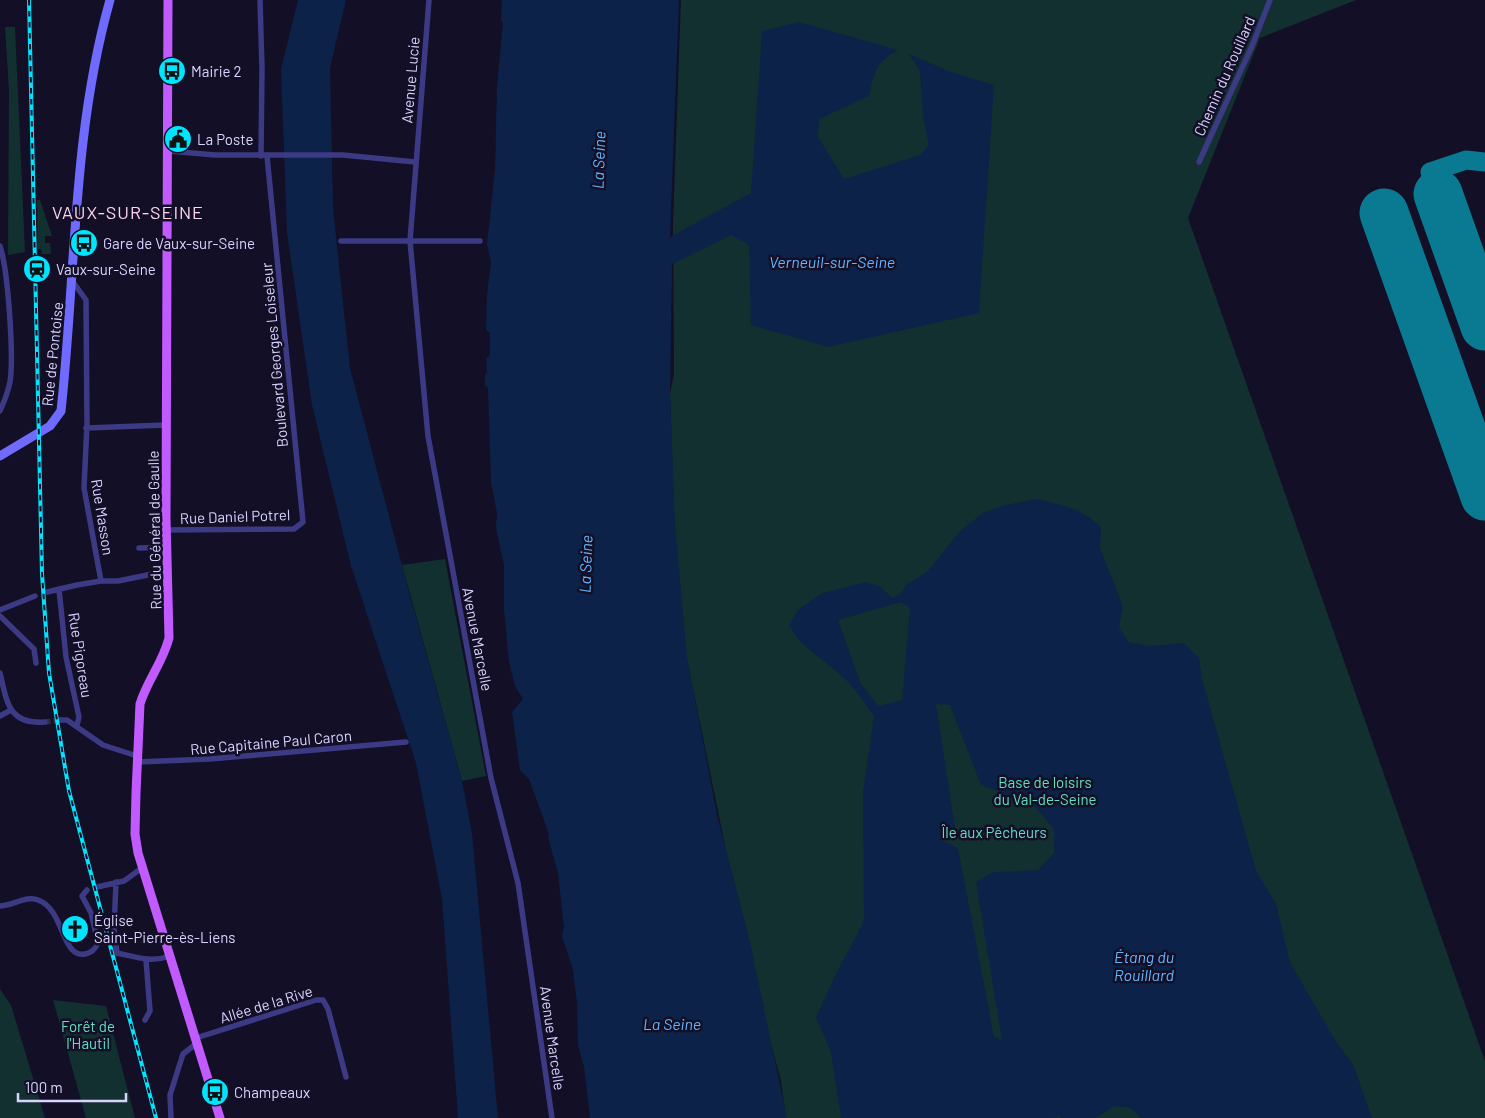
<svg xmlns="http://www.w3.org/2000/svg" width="1485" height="1118" viewBox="0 0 1485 1118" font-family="Barlow,sans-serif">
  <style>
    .green { fill: #12302f }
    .water { fill: #0c2248; fill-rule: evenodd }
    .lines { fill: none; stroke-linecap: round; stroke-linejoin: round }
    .taxiway { stroke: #0a7a92; stroke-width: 19 }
    .runway { stroke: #0a7a92; stroke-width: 49 }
    .street-tunnel { stroke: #312d47; stroke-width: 5.5; stroke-dasharray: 5.5 3; stroke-linecap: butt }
    .street { stroke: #3d3a85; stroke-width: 5.5 }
    .secondary { stroke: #6f6bff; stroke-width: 9 }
    .primary { stroke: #c25bff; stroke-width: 9 }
    .rail-casing { stroke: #00e5ff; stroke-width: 4 }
    .rail { stroke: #130f26; stroke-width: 2; stroke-dasharray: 5.5; stroke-linecap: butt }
    .labels { text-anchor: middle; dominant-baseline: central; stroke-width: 5; stroke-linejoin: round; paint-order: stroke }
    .poi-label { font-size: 15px; fill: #d9d4ff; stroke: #130f26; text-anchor: start }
    .street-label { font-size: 15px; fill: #d9d4ff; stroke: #130f26 }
    .park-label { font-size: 15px; fill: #5fe0c0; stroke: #130f26 }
    .water-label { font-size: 16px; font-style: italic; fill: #62b6ff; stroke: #130f26 }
    .quarter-label { font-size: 18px; letter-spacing: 1px; fill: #ffd6f0; stroke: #130f26 }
  </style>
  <rect width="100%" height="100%" fill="#130f26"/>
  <path class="green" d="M681 0H1356L1260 38 1188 218 1485 1061V1118H786L781 1081 748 959 677 610 670 393 674 375 673 223Z
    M5 27H15L25 252 8 255 9 91Z
    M37 200H40L52 236H45V243H50L51 254H42L41 249H38Z
    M445 559 486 776 462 781 402 565Z
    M0 989 11 1005 45 1118H0Z
    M53 1000 106 1006 135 1118H86Z"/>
  <path class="water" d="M298 0H346L330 68 333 208 350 368 409 592 462 781 472 833 498 1118H458L442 899 416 763 351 566 312 405 287 233 281 69Z
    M502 0H679L670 237 751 193 762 31 799 22 898 50C875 63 875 71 869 96L819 119 818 137 844 179 920 155 929 145 923 116 920 71 909 54 951 72 994 85 979 313 828 347 751 325 749 245 731 235 672 264 670 393 675 524 687 657 717 815 750 942 787 1118H590L584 1067 578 1045 577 1003 573 970 562 936 564 928 558 873 548 837 549 834 529 779 520 770 512 712 523 699 515 686 509 662 504 610V565L496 528 497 513 491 482 488 387 485 386V374H487L486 359 490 355V333L486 330 487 294 491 263 487 244 495 169 497 87 503 22H501Z
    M1037 499C1064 505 1080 508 1101 527L1100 548 1123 607 1119 626 1128 642 1149 646 1184 643 1199 658 1202 679 1256 871 1276 904 1290 962 1336 1042 1353 1064 1372 1118H1142L1130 1108 1115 1106 1095 1118H1061L1060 1116 1054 1118H841L831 1052 816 1017 837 972 864 921 863 793 874 716C866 705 858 692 848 682 829 662 802 650 789 625L798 610 820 594 866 582 881 587 892 598 900 594 907 584 927 572 961 530 983 513 1006 505ZM901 602 910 608 902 700 878 706 860 682 838 620ZM936 704 950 705 981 785 1033 804 1054 829V853L1038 870 993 872 976 882 1002 1040 994 1037 958 848 941 840 955 828Z"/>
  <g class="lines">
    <path class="taxiway" d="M1438 194 1430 172 1466 160 1485 162"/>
    <path class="runway" d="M1438 194 1485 326
      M1384 213 1485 496"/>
    <path class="street-tunnel" d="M45 722 59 720"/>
    <path class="street" d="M260 0 262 68 261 156
      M429 0 410 241 428 436 491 778 518 883 552 1118
      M169 151 215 155H343L415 162
      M1199 162 1252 46 1270 0
      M341 241H480
      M0 246C8 270 14 356 10 382 8 392 4 402 0 411
      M73 282 86 300 87 424 84 488 101 581
      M86 428 166 425
      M166 530 294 529 303 522 267 156
      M139 548 166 547
      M59 589 66 657 79 717 77 725
      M47 592 77 585 101 581H118L167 571
      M0 610 35 596
      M0 616 34 649 36 663
      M0 673C7 703 9 725 45 722
      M0 716 11 710
      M59 720H67L103 745 137 756
      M137 762 210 759 406 742
      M116 882 114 929 117 953C136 957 151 963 170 956
      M97 887 124 881 142 868
      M0 906C12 906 27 895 38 900 57 907 60 932 70 947 78 959 93 955 98 943L91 913 82 896 87 890
      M145 1020 150 1011 146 960
      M196 1038 316 1000H323L328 1009 346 1077
      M171 1118 170 1095 183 1054 197 1043"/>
    <path class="secondary" d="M0 456 50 426 61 411C76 274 72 134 110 0"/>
    <path class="primary" d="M168 0 166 518 169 638C163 662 147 681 140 704L136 793 135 834 138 853 220 1118"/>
    <g class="rail-casing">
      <path id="rail" d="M29 0 42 574 49 673 69 791 156 1118"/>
    </g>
    <use href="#rail" class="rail"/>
  </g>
  <defs>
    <g id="bus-disc" transform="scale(1.4375)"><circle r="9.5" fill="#00e5ff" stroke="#130f26"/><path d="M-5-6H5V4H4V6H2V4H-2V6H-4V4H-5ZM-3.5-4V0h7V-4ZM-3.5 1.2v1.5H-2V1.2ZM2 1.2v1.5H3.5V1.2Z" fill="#111"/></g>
    <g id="civic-disc" transform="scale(1.4375)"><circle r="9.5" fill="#00e5ff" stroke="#130f26"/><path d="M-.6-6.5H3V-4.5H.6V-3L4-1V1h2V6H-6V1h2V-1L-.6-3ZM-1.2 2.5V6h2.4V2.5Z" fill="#111"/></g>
    <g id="station-disc" transform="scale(1.4375)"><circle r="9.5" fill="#00e5ff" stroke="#130f26"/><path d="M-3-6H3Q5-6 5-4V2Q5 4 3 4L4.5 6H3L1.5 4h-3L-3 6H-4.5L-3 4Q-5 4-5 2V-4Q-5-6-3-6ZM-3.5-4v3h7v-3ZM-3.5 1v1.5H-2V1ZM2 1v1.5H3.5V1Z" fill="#111"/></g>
    <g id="church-disc" transform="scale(1.4375)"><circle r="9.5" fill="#00e5ff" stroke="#130f26"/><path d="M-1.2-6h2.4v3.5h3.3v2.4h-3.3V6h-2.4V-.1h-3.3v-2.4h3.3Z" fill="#111"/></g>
  </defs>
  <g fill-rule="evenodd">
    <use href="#bus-disc" x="172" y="71"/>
    <use href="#civic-disc" x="178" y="139"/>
    <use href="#bus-disc" x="84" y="243"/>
    <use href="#station-disc" x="37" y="269"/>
    <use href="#church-disc" x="75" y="929"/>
    <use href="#bus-disc" x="215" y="1092"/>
  </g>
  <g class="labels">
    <g class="poi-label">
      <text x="191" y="71">Mairie 2</text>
      <text x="197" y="139">La Poste</text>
      <text x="103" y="243">Gare de Vaux-sur-Seine</text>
      <text x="56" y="269">Vaux-sur-Seine</text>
      <text x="94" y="920">Église<tspan x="94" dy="17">Saint-Pierre-ès-Liens</tspan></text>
      <text x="234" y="1092">Champeaux</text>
    </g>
    <g class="street-label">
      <text transform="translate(1224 76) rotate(-66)">Chemin du Rouillard</text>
      <text transform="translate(410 80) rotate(-85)">Avenue Lucie</text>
      <text transform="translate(52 354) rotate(-84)">Rue de Pontoise</text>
      <text transform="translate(274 355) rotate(-95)">Boulevard Georges Loiseleur</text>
      <text transform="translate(235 516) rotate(-2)">Rue Daniel Potrel</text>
      <text transform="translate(103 517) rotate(81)">Rue Masson</text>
      <text transform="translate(154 530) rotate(-91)">Rue du Général de Gaulle</text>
      <text transform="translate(478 639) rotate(79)">Avenue Marcelle</text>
      <text transform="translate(81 655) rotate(81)">Rue Pigoreau</text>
      <text transform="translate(271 742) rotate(-5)">Rue Capitaine Paul Caron</text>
      <text transform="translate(266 1004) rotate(-17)">Allée de la Rive</text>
      <text transform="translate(553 1038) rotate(82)">Avenue Marcelle</text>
    </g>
    <g class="park-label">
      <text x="1045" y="782">Base de loisirs<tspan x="1045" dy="17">du Val-de-Seine</tspan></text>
      <text x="994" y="832">Île aux Pêcheurs</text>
      <text x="88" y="1026">Forêt de<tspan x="88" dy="17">l'Hautil</tspan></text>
    </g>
    <g class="water-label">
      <text transform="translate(598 160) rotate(-88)">La Seine</text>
      <text x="832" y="261">Verneuil-sur-Seine</text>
      <text transform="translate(585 564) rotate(-88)">La Seine</text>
      <text x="1144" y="956">Étang du<tspan x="1144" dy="18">Rouillard</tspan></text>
      <text x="672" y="1023">La Seine</text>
    </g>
    <g class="quarter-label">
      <text x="128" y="212">VAUX-SUR-SEINE</text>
    </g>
  </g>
  <path d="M18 1093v8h108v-8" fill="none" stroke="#d9d4ff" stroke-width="2.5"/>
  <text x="25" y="1093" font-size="15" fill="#d9d4ff" stroke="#130f26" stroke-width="4" paint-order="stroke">100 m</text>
</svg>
